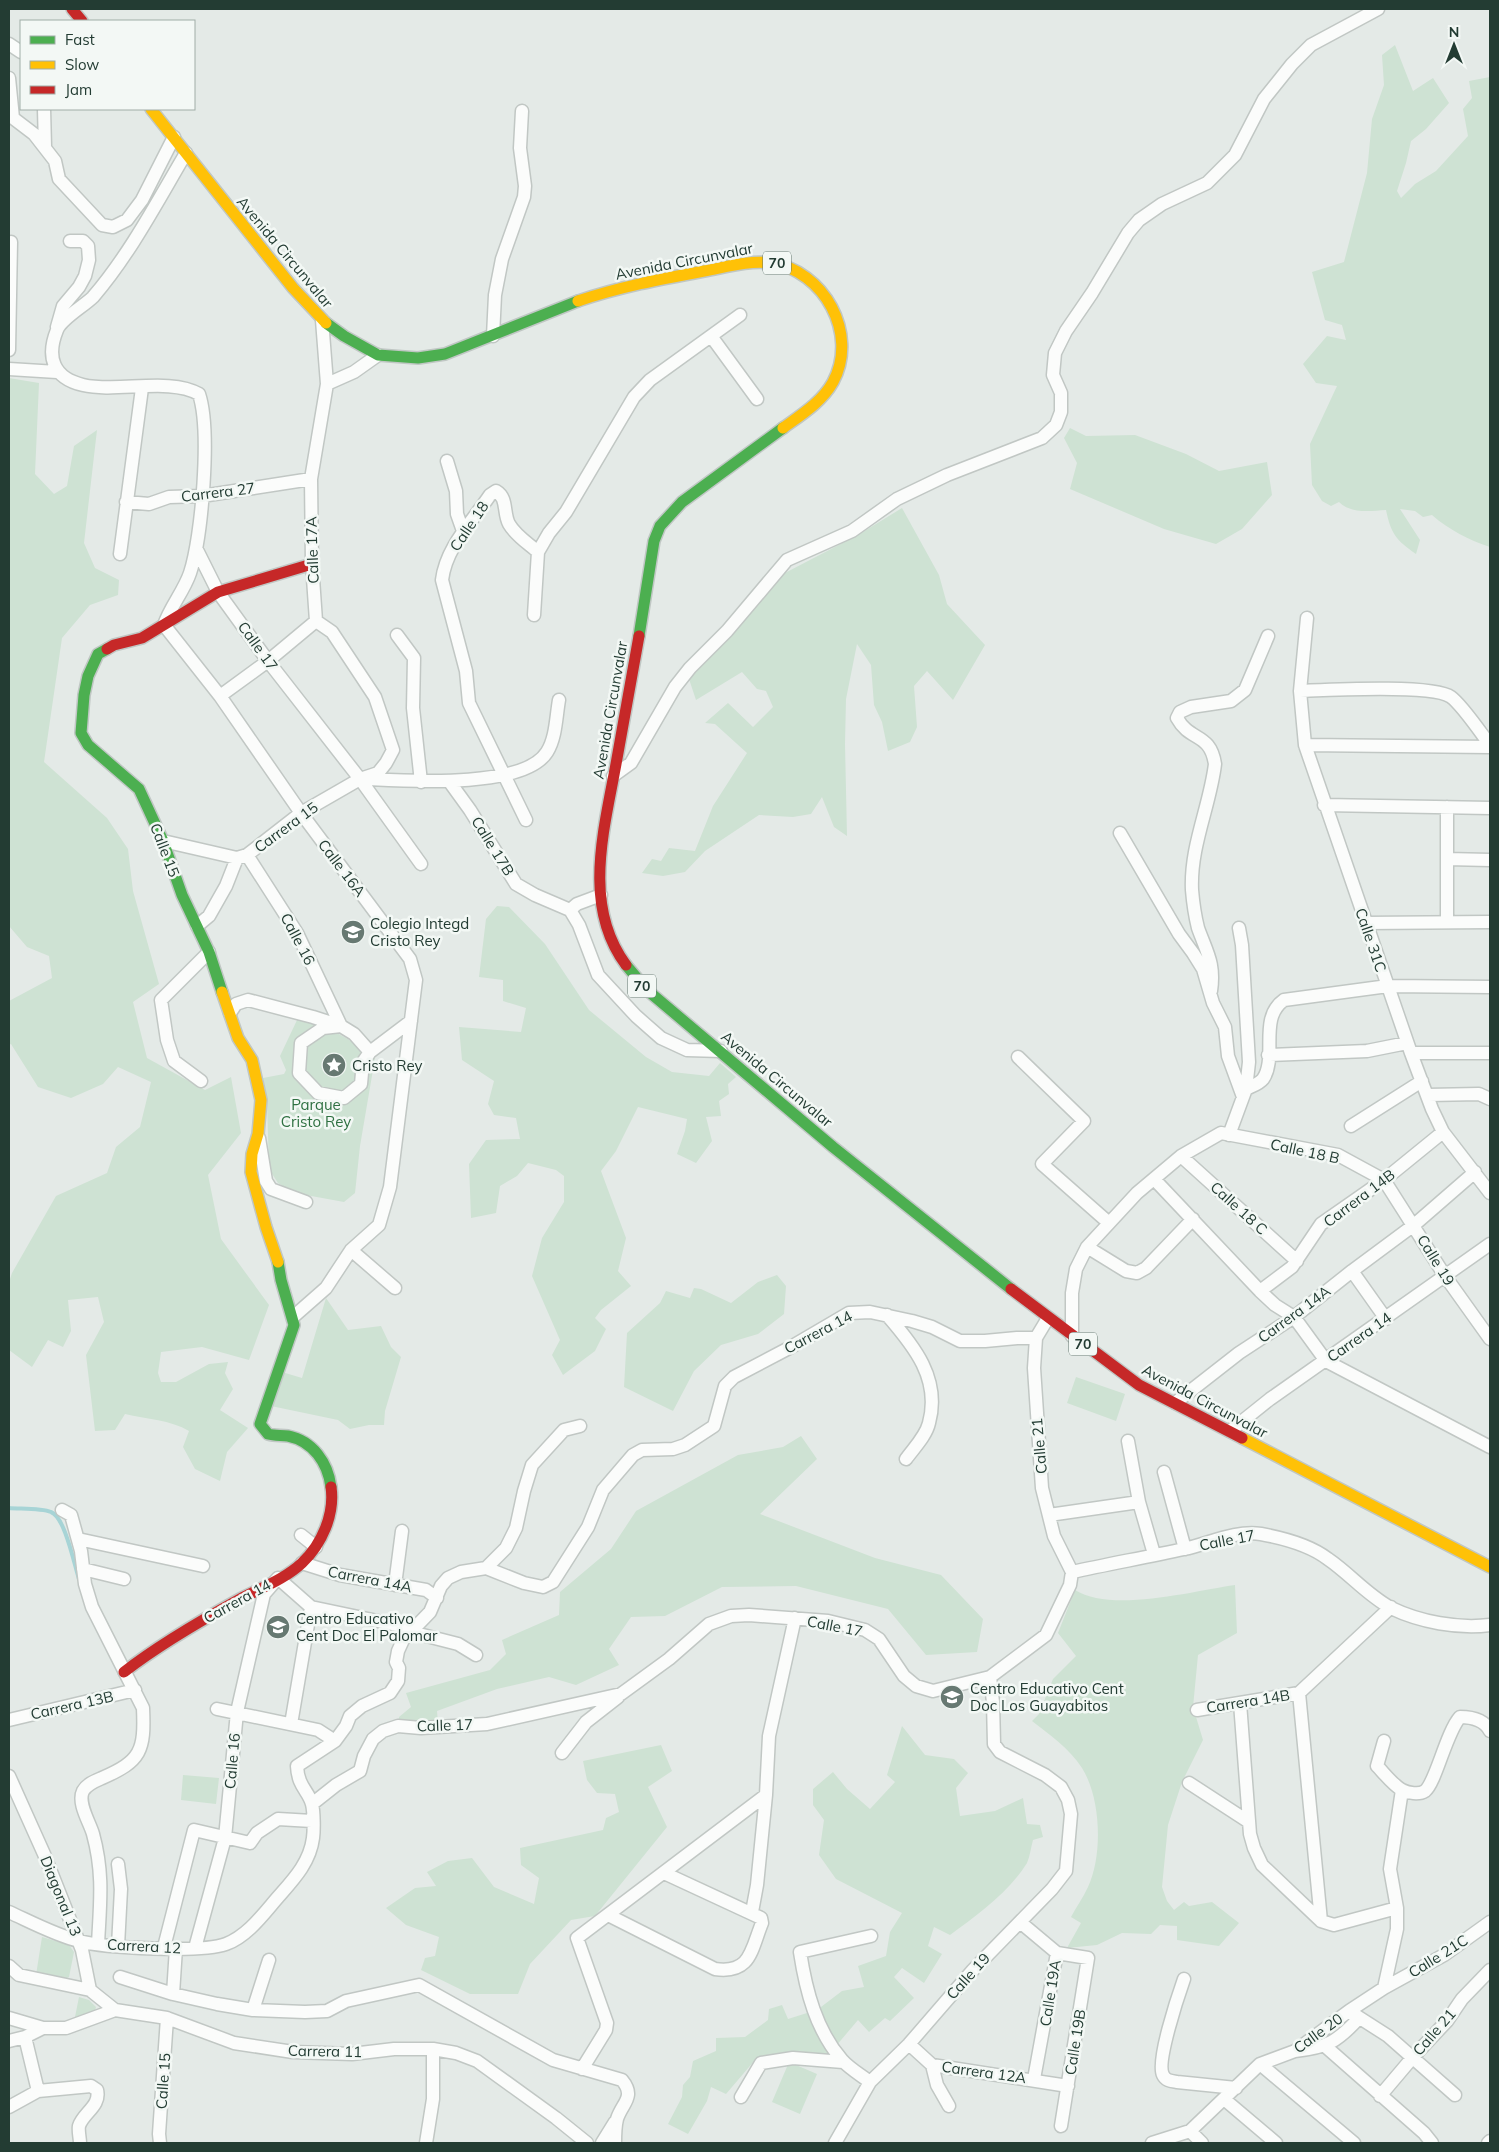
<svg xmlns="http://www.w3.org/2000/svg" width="1499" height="2152" viewBox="0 0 1499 2152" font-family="Mulish,sans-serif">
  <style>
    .green { fill: #cee2d3 }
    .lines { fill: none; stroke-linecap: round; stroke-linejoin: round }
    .stream { stroke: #a7d4d6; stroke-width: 4 }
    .street-casing { stroke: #c1c7c4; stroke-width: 15 }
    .fast-casing { stroke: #c0c7c4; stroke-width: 14 }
    .slow-casing { stroke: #c0c7c4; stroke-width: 14 }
    .jam-casing { stroke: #c0c7c4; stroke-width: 14 }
    .street { stroke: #fbfcfb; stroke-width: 12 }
    .fast { stroke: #4caf50; stroke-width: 11 }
    .slow { stroke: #ffc107; stroke-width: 11 }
    .jam { stroke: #c62828; stroke-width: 11 }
    .labels { text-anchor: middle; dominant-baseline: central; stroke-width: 5; stroke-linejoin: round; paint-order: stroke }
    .shield { fill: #f3f8f5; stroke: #61746d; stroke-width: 1 }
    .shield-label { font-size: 14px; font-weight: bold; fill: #233c33 }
    .street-label { font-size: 15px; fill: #233c33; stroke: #f3f8f5 }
    .poi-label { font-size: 15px; fill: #233c33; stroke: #f3f8f5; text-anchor: start }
    .park-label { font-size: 15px; fill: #2f7142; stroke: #f3f8f5 }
  </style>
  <rect width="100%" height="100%" fill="#e4eae7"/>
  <path class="green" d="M1395 45 1413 91 1433 78 1449 103 1426 129 1411 141 1406 163 1397 191 1401 198 1415 184 1436 171 1468 136 1463 109 1472 98 1469 81 1490 77V547C1469 540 1449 530 1432 515L1423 517 1415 511 1400 509 1420 540 1416 554C1396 540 1391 534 1386 510 1370 511 1351 514 1339 502L1331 506 1322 501 1312 485 1310 444 1337 386 1316 383 1303 364 1327 336 1346 340 1342 325 1325 320 1312 272 1344 262 1367 173 1372 119 1384 85 1382 55Z
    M9 378 39 383 35 474 54 494 67 486 74 446 97 430 84 543 95 568 119 580 118 595 90 605 62 638 44 762 107 818 128 849 133 891 159 984 133 1002 147 1058 205 1090 231 1077 241 1133 208 1175 221 1239 269 1305 249 1360 202 1347 161 1352 158 1373 161 1382H176L209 1364 228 1362 225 1373 233 1389 220 1410 248 1428 227 1452 220 1481 195 1469 183 1447 189 1431C171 1420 146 1419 125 1414L115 1430 95 1431 86 1355 104 1322 98 1297 68 1300 71 1331 63 1347 48 1340 32 1367 9 1350V1282L12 1273 56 1196 107 1173 116 1147 140 1127 151 1082 118 1067 103 1084 71 1098 38 1087 11 1044 9 1045V1001L52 978 49 956 27 947 9 926Z
    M1070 428 1086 436 1135 435 1186 454 1219 471 1267 462 1272 495 1242 529 1216 544 1164 529 1070 489 1077 463 1064 438Z
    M902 508 939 575 947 604 985 645 953 700 927 671 914 686 917 727 910 742 888 751 882 722 874 705 871 665 857 644 846 699 845 744 847 836 834 827 822 797 811 814 793 817 759 815 705 851 685 872 663 876 642 873 652 859 661 861 669 848 695 851 713 806 747 753 715 724 705 723 728 703 753 727 773 707 766 691 757 689 742 672 696 700 689 679 783 574 858 535Z
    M497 906 509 907 545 944 589 1010 646 1057 672 1072 709 1076 720 1063 736 1077 728 1084 729 1094 719 1101 721 1116 706 1117 712 1141 696 1163 677 1154 685 1131 687 1119 638 1107 616 1151 601 1171 626 1238 618 1271 631 1286 601 1310 595 1318 606 1329 595 1351 563 1375 552 1355 560 1340 532 1276 542 1238 564 1202V1176L556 1170 528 1163 517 1176 500 1186 496 1213 471 1218 469 1164 486 1140 520 1139 516 1118 494 1115 488 1104 494 1081 462 1060 459 1027 521 1032 526 1008 503 1001V980L479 977 486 919Z
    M298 1018C328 1025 351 1040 375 1058L360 1146 355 1193 344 1202 295 1193 278 1183 269 1169 267 1102 263 1078 284 1074 286 1070 280 1056Z
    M777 1275 786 1286 784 1314 758 1334 721 1345 694 1371 673 1411 624 1387 627 1333 660 1303 666 1291 690 1298 694 1288 701 1289 731 1303 758 1282Z
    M326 1298 348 1330 381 1326 391 1347 401 1357 385 1411 384 1425H369L350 1429 338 1420 271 1406 282 1372 302 1378Z
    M1076 1377 1125 1394 1116 1421 1067 1403Z
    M801 1436 817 1459 760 1514 875 1558 941 1575 983 1619 977 1652 926 1655 888 1609 796 1586 722 1587 665 1616 631 1617 609 1649 619 1665 576 1685 549 1677 497 1689 437 1711 438 1723 399 1722V1717L411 1707 406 1693 490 1670 506 1654 502 1640 559 1615 560 1592 611 1549 636 1511 738 1455 783 1447Z
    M1235 1585 1237 1633 1198 1655 1193 1707 1203 1740 1182 1782 1168 1825 1162 1887 1167 1901 1174 1910 1184 1902 1189 1906 1212 1902 1239 1923 1219 1946 1177 1940V1926L1160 1925 1151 1934 1122 1933 1097 1945 1067 1948 1081 1923 1071 1917C1076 1907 1083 1898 1088 1887 1103 1855 1101 1798 1082 1768 1069 1748 1050 1735 1032 1721L1039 1714 1053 1679 1076 1656 1058 1633 1075 1590C1111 1613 1193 1591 1235 1585Z
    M902 1726 925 1755 954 1759 968 1773 956 1788 960 1816 995 1811 1023 1798 1027 1824 1040 1825 1043 1837 1033 1840C1031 1847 1030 1856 1027 1863 1009 1892 977 1915 950 1935L934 1927 928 1946 942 1954 924 1983 902 1968 894 1977 914 1998 890 2021 885 2018 869 2032 858 2020 836 2046 817 2010 842 1991 864 1987 858 1966 886 1956 890 1932 902 1913 836 1879 819 1855 824 1820 813 1805V1789L833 1772 847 1789 870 1809 895 1782 887 1775Z
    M661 1745 672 1771 648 1787 667 1827 595 1916 571 1920 530 1964 518 1994H470L421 1970 425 1958 435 1956 439 1937 406 1925 386 1908 415 1888 436 1886 427 1872 448 1861 472 1858 494 1887 534 1904 539 1878 521 1865 520 1848 603 1830 606 1818 619 1812 615 1794 597 1793 587 1780 583 1761Z
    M183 1775 219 1778 216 1804 181 1800Z
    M42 1937 69 1945 74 1952 69 1977 65 1979 36 1975Z
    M79 1997 89 2000 96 2007 94 2015 75 2017Z
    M782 2005 788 2019 807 2013 829 2056 794 2054 755 2060 726 2094 711 2087 707 2101 688 2134 668 2124 682 2097 683 2085 690 2077 693 2061 716 2051V2038L745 2037 768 2020 769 2009Z
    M789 2062 817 2074 800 2114 772 2102Z"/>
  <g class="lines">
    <path class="stream" d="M9 1508C20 1509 41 1508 51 1512 65 1517 74 1564 79 1579"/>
    <g class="street-casing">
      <path id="street" d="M9 44 21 52
        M9 78 13 118 34 134 55 161 59 179 102 225 113 227 127 220 142 200 174 137
        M44 109 45 147
        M186 153C157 202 130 254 93 297 84 306 61 319 57 330 46 357 53 378 83 385 116 393 170 377 199 394 211 430 202 537 190 573 184 591 170 607 164 625L220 696 301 813 410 959 416 980 390 1187 379 1225 351 1250 326 1288 293 1317
        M322 320 327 384
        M57 327 63 306 79 287 85 276 89 260 88 246 83 241H70
        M493 336 495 295 502 259 524 197 525 186 520 148 522 111
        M711 336 757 399
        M9 350 11 242
        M9 369 57 372
        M447 461 456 491 457 514 463 531
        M126 502 149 504 169 497 202 496 311 479
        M196 548 218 592 268 661 360 779 421 864
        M120 554 142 388
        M534 615 538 552 549 533 566 512 634 397 650 380 740 315
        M1307 618 1300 691 1305 745 1411 1053 1432 1109 1443 1132 1490 1193
        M397 635 414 658 413 708 421 782
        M1300 691C1327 690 1433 684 1451 697 1462 705 1481 733 1490 745
        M220 696 268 661 316 621
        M1305 745 1490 747
        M613 776 631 763 675 687 690 668 727 631 787 560 852 531 897 499 947 475 1042 438 1056 425 1061 412V393L1053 375 1055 353 1066 331 1092 293 1128 233 1139 220 1162 204 1207 183 1235 155 1264 99 1292 64 1311 45 1378 9
        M367 779C407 781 524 789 547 752 556 738 556 717 559 700
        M449 781 470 810 516 884 535 895 570 910
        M1324 805 1490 808
        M1447 807V922
        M526 820 469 703 466 671 442 580C446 547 472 522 490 495L496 491C508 498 503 513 509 524 516 536 528 543 538 552
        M1120 833 1179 934 1193 953 1203 969 1213 1003 1225 1027 1228 1056 1243 1097
        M163 841 237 858 247 855 301 813 360 779 378 773 386 763 393 750 375 697 332 632 316 621 312 564 311 479 327 384 354 372 378 355
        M247 855 297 933 341 1026
        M1447 859 1490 860
        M570 910 579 925 598 975 636 1016 661 1038 687 1050 721 1051
        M570 910 577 904 601 895
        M1365 923 1490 922
        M197 926 209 916 226 886 237 858
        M1211 991C1215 963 1207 953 1198 928 1195 916 1193 902 1192 890 1190 846 1210 806 1215 764 1210 732 1190 742 1177 718L1180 712 1191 707 1231 701 1245 690 1268 636
        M230 1013 236 1004 248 1000 313 1017 341 1026 354 1034 370 1052
        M341 1026 323 1028 301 1043 299 1073 318 1093 344 1098 361 1084 363 1062 370 1052 411 1021
        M1411 1053H1490
        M1268 1055 1367 1051 1407 1043
        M1018 1057 1084 1121 1042 1164 1109 1223
        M201 1081 174 1061 167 1040 161 1000 209 952
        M1246 1089C1252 1086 1259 1084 1263 1079 1278 1057 1258 1018 1284 1000L1388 986 1490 987
        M1428 1095 1479 1094 1490 1099
        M1351 1126 1422 1081
        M1229 1135 1246 1089 1249 1062 1242 945 1239 928
        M259 1138 266 1181 271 1189 306 1202
        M1181 1156 1297 1261
        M1154 1179 1260 1291 1275 1305 1294 1317 1326 1361 1490 1447
        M1087 1247 1126 1271 1137 1273 1146 1268 1193 1219
        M351 1250 395 1288
        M1352 1271 1386 1319
        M1260 1291 1292 1267 1321 1224 1384 1180 1443 1132
        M887 1315C914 1346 941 1379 929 1423 926 1436 914 1448 906 1459
        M1048 1318 1036 1338 1034 1368 1042 1488 1054 1536 1072 1572
        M1072 1336V1293L1076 1269 1087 1247 1137 1193 1181 1156 1221 1133 1338 1155 1384 1180 1445 1276 1490 1339
        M1175 1403 1239 1353 1294 1317 1352 1271 1414 1225 1475 1172
        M1230 1431 1270 1399 1490 1244
        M1128 1441 1139 1502 1154 1554
        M1164 1472 1185 1549
        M62 1510 71 1515 81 1551 85 1584 92 1607 143 1708C145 1751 141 1761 102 1778 95 1781 87 1784 83 1791 77 1803 90 1823 93 1834 104 1874 100 1904 98 1944
        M1049 1515 1139 1502
        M301 1535 316 1547
        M78 1539 203 1566
        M302 1563 340 1575 426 1590 437 1598
        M486 1568 506 1548 516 1528 524 1491 532 1465 564 1430 580 1426
        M83 1569 124 1579
        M395 1585 402 1531
        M1299 1693 1321 1921
        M1299 1693 1391 1607
        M1240 1703 1250 1834 1254 1848 1262 1865 1321 1921 1334 1925 1397 1908
        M217 1709 318 1730 335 1741
        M1197 1710 1299 1693
        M9 1720 135 1690
        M291 1724 311 1607
        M1384 1741 1377 1766C1384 1773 1393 1785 1402 1790 1408 1793 1419 1795 1425 1791 1436 1782 1446 1733 1460 1717 1471 1717 1484 1719 1490 1731
        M562 1753 586 1722 618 1697
        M9 1776 44 1854 82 1950 90 1990 115 2010
        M1189 1783 1249 1822
        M312 1804 336 1785 360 1771 364 1756 373 1739 383 1731 398 1726 421 1728 487 1724 621 1694 669 1659 709 1624 731 1616 749 1615 828 1621 865 1630 879 1639 904 1676 916 1686 933 1691 990 1677 1046 1635 1070 1585 1072 1572C1109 1564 1147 1557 1184 1549 1208 1544 1235 1530 1261 1534 1283 1538 1310 1545 1328 1559 1350 1574 1367 1595 1391 1608 1420 1622 1458 1629 1490 1625
        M118 1864 121 1889 118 1946
        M9 1912C31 1922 55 1935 79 1941 105 1948 202 1953 226 1944 248 1936 264 1913 279 1896 294 1879 310 1862 313 1838 314 1831 314 1812 312 1804 308 1790 298 1787 297 1766L335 1741 346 1726 350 1716 362 1706 390 1693 398 1681 399 1668 396 1662 398 1651 403 1640 430 1612 441 1586 448 1578 461 1572 486 1568 524 1583 543 1587 553 1582 588 1527 603 1490 633 1455 642 1450 673 1449 685 1445 714 1426 725 1386 734 1377 791 1347 849 1313 870 1312 912 1321 932 1327 960 1341H985L1017 1338H1036
        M752 1912 757 1885 766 1795 769 1736 795 1618
        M608 1915 715 1969C751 1974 751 1950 762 1923L761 1918 664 1873
        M1020 1922 1057 1953 1088 1958 1061 2126
        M164 1947 194 1830 250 1843 257 1833 278 1819 312 1821
        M195 1948 225 1838 237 1712 264 1594 278 1578 311 1607 406 1627 411 1632 458 1644 476 1655
        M9 1966 19 1975 90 1990
        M120 1977 173 1994 217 2004 253 2010 305 2012 327 2011 346 2001 419 1985 553 2060 622 2080C636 2097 622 2103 617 2119 615 2127 615 2136 615 2143
        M1184 1979C1178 1996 1156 2062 1163 2075 1166 2081 1171 2081 1177 2082L1236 2088
        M1384 1988 1397 1929V1908L1390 1869 1402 1790
        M173 1994 176 1948
        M253 2010 269 1960
        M1349 2011 1384 1988 1444 1955 1490 1922
        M9 2018 43 2028
        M25 2037 38 2091
        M9 2041 25 2037 43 2028H66L115 2010 167 2018 234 2043 293 2052 352 2054 394 2049H433L456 2053 477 2061 556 2118 587 2143
        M909 2044 932 2065 1068 2086
        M1325 2046 1424 2133 1432 2143
        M1295 2051C1327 2048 1338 2041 1359 2018
        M1260 2064 1354 2143
        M932 2065 937 2085 949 2106
        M582 2069 606 2030 607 2023 577 1938 766 1795
        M1034 2079 1057 1953
        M870 2082C861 2075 850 2069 842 2060 816 2030 806 1991 800 1952L871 1936
        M1380 2096 1413 2057 1447 2021 1462 1999 1490 1970
        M741 2097 761 2063 793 2058 843 2062
        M1224 2099 1276 2143
        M9 2107 38 2091 91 2086 97 2090C101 2106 83 2113 79 2126 78 2131 80 2138 80 2143
        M1190 2131 1202 2143
        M160 2143 159 2134 167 2018
        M426 2143 433 2099V2049
        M602 2143 615 2122
        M835 2143 870 2082 909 2044 973 1970 1052 1889 1066 1871 1071 1814 1068 1800 1061 1787 1045 1775 1000 1752 994 1744 993 1702 990 1677
        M1152 2143 1190 2131 1260 2064 1295 2051 1349 2011 1388 2036 1455 2095
        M1488 2143 1490 2141"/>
    </g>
    <g class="fast-casing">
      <path id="fast" d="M326 323 344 336 378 355 418 358 445 354 578 301
        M639 636 654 541 660 526 682 502 783 428
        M107 649 98 654 88 676 84 695 81 733 88 745 139 789 163 841 182 895 209 952 222 992
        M626 965 647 990 833 1147 1011 1289
        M278 1262 281 1280 294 1325 260 1424 268 1434C275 1436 281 1435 288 1436 313 1441 328 1463 331 1487"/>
    </g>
    <g class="slow-casing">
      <path id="slow" d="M151 109 293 288 326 323
        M578 301C619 287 661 279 704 271 726 267 749 260 771 263 824 270 859 334 833 382 822 402 801 415 783 428
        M222 992 238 1038 252 1060 261 1100 258 1134 252 1154 251 1172 266 1227 278 1262
        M1242 1438 1490 1567"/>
    </g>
    <g class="jam-casing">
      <path id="jam" d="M72 9 82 21
        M107 649 114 645 142 638 218 592 312 564
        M626 965C582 906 604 830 616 764 624 721 631 679 639 636
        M1011 1289 1139 1385 1242 1438
        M124 1672C160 1644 200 1621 240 1599 261 1588 285 1579 302 1563 322 1544 335 1514 331 1487"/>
    </g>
    <use href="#street" class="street"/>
    <use href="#fast" class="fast"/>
    <use href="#slow" class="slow"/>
    <use href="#jam" class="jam"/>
  </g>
  <defs>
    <g id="school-disc" transform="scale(1.25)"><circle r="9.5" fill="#677972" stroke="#f3f8f5"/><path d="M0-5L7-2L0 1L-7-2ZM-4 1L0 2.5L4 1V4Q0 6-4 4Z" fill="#fff"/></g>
    <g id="sight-disc" transform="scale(1.25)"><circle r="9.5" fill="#677972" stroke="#f3f8f5"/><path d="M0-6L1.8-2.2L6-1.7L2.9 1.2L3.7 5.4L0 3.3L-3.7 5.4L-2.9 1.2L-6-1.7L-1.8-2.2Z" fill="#fff"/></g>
  </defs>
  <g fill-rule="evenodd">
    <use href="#school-disc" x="353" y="932"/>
    <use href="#sight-disc" x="334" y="1065"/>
    <use href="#school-disc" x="278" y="1627"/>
    <use href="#school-disc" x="952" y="1697"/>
  </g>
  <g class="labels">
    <g class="shield">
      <rect x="763" y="251.5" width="28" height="23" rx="4"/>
      <rect x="628" y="974.5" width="28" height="23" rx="4"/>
      <rect x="1069" y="1332.5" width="28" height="23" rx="4"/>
    </g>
    <g class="shield-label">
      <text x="777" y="263">70</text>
      <text x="642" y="986">70</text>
      <text x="1083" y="1344">70</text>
    </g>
    <g class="street-label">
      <text transform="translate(285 252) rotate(50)">Avenida Circunvalar</text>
      <text transform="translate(684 261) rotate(-11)">Avenida Circunvalar</text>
      <text transform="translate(218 492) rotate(-7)">Carrera 27</text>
      <text transform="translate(469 526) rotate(-56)">Calle 18</text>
      <text transform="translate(312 550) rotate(-92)">Calle 17A</text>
      <text transform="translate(258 646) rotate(54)">Calle 17</text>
      <text transform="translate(610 710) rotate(-80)">Avenida Circunvalar</text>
      <text transform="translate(286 827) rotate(-36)">Carrera 15</text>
      <text transform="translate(493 846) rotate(58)">Calle 17B</text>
      <text transform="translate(165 850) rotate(69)">Calle 15</text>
      <text transform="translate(342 868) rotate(53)">Calle 16A</text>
      <text transform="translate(298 939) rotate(62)">Calle 16</text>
      <text transform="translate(1371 940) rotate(71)">Calle 31C</text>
      <text transform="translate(777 1079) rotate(40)">Avenida Circunvalar</text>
      <text transform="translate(1305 1151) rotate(12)">Calle 18 B</text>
      <text transform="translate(1359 1198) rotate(-37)">Carrera 14B</text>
      <text transform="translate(1239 1208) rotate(42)">Calle 18 C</text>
      <text transform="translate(1436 1260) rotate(58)">Calle 19</text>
      <text transform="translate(1294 1314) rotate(-36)">Carrera 14A</text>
      <text transform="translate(818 1332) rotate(-28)">Carrera 14</text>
      <text transform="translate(1359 1337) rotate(-35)">Carrera 14</text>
      <text transform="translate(1205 1401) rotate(28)">Avenida Circunvalar</text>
      <text transform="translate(1039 1446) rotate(-95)">Calle 21</text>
      <text transform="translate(1227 1540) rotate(-11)">Calle 17</text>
      <text transform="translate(370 1579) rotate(11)">Carrera 14A</text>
      <text transform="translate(237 1601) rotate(-29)">Carrera 14</text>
      <text transform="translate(835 1626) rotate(11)">Calle 17</text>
      <text transform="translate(1248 1701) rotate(-9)">Carrera 14B</text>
      <text transform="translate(72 1705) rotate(-13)">Carrera 13B</text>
      <text transform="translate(445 1725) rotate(-2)">Calle 17</text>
      <text transform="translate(232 1761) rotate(-85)">Calle 16</text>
      <text transform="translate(61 1896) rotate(68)">Diagonal 13</text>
      <text transform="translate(144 1946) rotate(3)">Carrera 12</text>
      <text transform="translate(1438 1956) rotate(-32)">Calle 21C</text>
      <text transform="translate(968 1976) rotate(-48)">Calle 19</text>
      <text transform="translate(1050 1993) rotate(-81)">Calle 19A</text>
      <text transform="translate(1434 2032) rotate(-49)">Calle 21</text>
      <text transform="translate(1318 2033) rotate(-36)">Calle 20</text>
      <text transform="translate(1075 2042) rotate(-81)">Calle 19B</text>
      <text transform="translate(325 2051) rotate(1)">Carrera 11</text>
      <text transform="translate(984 2072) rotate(8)">Carrera 12A</text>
      <text transform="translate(163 2081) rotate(-86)">Calle 15</text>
    </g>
    <g class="poi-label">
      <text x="370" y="923">Colegio Integd<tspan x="370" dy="17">Cristo Rey</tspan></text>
      <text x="352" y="1065">Cristo Rey</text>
      <text x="296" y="1618">Centro Educativo<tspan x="296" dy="17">Cent Doc El Palomar</tspan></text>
      <text x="970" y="1688">Centro Educativo Cent<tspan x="970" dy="17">Doc Los Guayabitos</tspan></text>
    </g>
    <g class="park-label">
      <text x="316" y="1104">Parque<tspan x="316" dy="17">Cristo Rey</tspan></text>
    </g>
  </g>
  <rect width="1499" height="2152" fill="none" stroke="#233c33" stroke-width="20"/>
  <rect x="20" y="20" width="175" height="90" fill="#f3f8f5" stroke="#a0ada7"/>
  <rect x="30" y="36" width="25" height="8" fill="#4caf50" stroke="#a0ada7"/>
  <text x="65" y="45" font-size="15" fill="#233c33">Fast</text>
  <rect x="30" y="61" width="25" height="8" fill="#ffc107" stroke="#a0ada7"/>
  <text x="65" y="70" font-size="15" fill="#233c33">Slow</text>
  <rect x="30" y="86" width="25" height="8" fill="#c62828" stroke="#a0ada7"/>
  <text x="65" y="95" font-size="15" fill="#233c33">Jam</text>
  <g transform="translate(1454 45)" stroke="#f3f8f5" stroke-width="4" paint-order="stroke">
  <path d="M0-4L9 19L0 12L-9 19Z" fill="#233c33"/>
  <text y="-8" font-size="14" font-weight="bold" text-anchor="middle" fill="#233c33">N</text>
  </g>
</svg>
